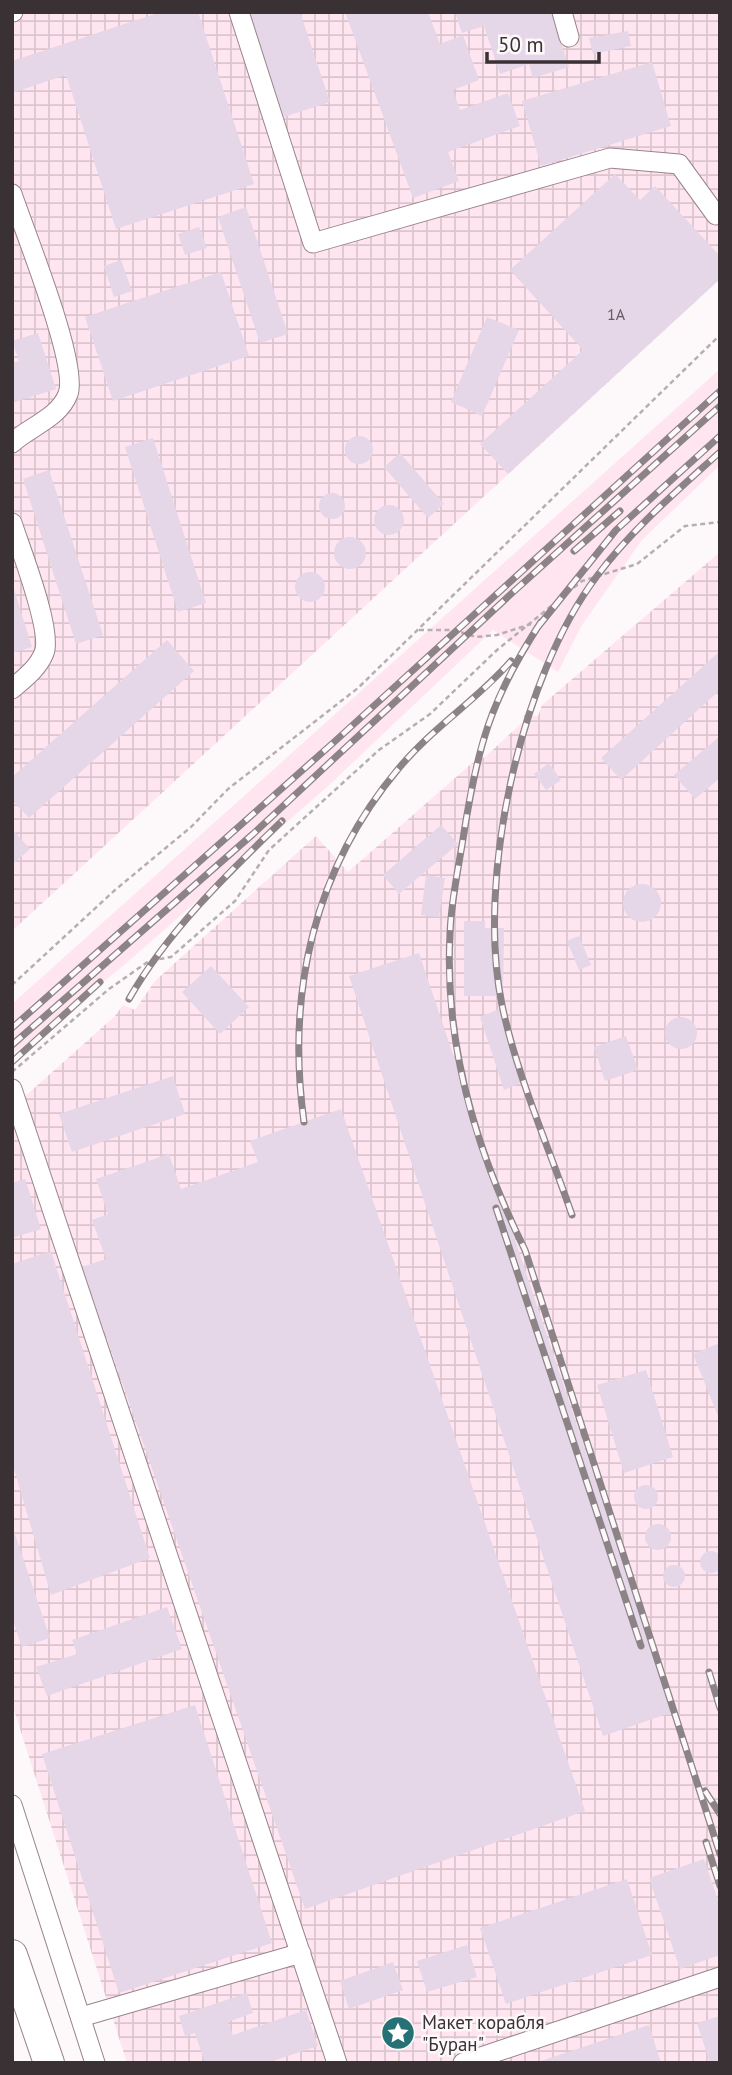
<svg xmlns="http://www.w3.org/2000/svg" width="732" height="2075" viewBox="0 0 732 2075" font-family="'PT Sans',sans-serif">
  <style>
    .built { fill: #ffe5f0 }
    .industrial { fill: url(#industrial-grid) }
    .building { fill: #e5d6e8 }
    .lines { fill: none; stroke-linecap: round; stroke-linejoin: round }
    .minor-casing { stroke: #99838c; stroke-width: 21 }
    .highway-casing { stroke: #99838c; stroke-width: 32 }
    .path { stroke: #b6afb2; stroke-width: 2.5; stroke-dasharray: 5 3.5; stroke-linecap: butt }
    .minor { stroke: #fff; stroke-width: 19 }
    .highway { stroke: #fff; stroke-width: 30 }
    .rail-casing { stroke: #8b8386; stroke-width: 7 }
    .rail { stroke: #fdf8fa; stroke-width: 4.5; stroke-dasharray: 13; stroke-linecap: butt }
    .labels { text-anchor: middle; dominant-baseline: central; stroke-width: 5; stroke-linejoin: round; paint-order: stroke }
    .number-label { font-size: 16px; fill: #655a62 }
    .poi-label { font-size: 19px; fill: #3a3135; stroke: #fdf8fa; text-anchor: start }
  </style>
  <defs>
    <pattern id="industrial-grid" width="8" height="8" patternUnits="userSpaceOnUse" patternTransform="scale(1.75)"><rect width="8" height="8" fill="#ffe5f0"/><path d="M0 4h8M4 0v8" fill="none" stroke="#dbc5ce"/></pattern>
  </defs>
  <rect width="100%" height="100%" fill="#fdf8fa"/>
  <path class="built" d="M720 369V465L642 540 582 625 558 672 493 630 327 787 123 966 12 1055V1004Z"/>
  <path class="industrial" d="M12 12H720V279L12 931Z
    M720 552V2063H127L12 1704V1108L115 1016 123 1005 135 1010 155 981 316 836 348 872 471 764 486 756 523 722 524 715 538 716 542 705Z"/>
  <path class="building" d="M161 12H198L254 184 116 229 66 75 12 93V61Z
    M257 12H300L330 102 284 117 249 15Z
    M345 12H428L440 44 463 35 479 80 453 90 460 110 508 93 520 126 448 152 459 181 413 198Z
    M455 12H551L569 67 533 78 529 64 500 74 484 26 462 33Z
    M628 31 631 46 593 54 589 38Z
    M652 62 671 126 541 166 522 101Z
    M615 174 640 200 655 186 720 256V279L508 474 480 444 583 350 510 270Z
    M246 207 288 334 260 343 218 217Z
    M199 227 207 248 185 255 178 234Z
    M121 260 132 291 114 297 104 266Z
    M221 272 249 356 113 401 85 317Z
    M487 317 519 330 482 416 451 402Z
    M38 333 56 389 12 403V363L19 361 12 341Z
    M345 450a14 14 0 1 1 28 0a14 14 0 1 1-28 0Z
    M153 438 206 603 178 612 125 447Z
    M400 453 444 504 428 518 384 467Z
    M49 470 103 635 76 644 23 479Z
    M319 506a13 13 0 1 1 26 0a13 13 0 1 1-26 0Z
    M374 520a15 15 0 1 1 30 0a15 15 0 1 1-30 0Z
    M334 553a16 16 0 1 1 32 0a16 16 0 1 1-32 0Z
    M295 587a15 15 0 1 1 30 0a15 15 0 1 1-30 0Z
    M12 583 32 647 12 653Z
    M167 640 194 671 29 818 12 800V777Z
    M720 651V690L621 780 601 758Z
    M720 736V778L695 799 674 775Z
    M549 763 561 780 546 790 534 774Z
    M441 825 458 844 399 894 383 875Z
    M12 829 30 849 12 865Z
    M426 875 445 878 439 917 421 915Z
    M623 903a19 19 0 1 1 38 0a19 19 0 1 1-38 0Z
    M464 921H485V928H504L503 996H464Z
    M579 936 591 965 579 970 567 941Z
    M419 953 673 1712 603 1736 349 976Z
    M211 966 249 1007 220 1034 182 992Z
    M501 1008 527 1080 504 1090 480 1017Z
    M665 1033a16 16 0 1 1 32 0a16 16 0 1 1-32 0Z
    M626 1036 638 1070 605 1081 594 1047Z
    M173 1076 185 1114 72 1152 59 1114Z
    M341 1109 585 1811 305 1909 82 1267 106 1259 92 1220 108 1214 96 1179 169 1154 181 1189 258 1162 250 1141Z
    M25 1179 41 1229 12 1238V1183Z
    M51 1251 150 1558 51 1595 12 1462V1264Z
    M720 1343V1421L693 1354Z
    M646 1370 673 1457 624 1473 597 1385Z
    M634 1497a12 12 0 1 1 24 0a12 12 0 1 1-24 0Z
    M645 1537a13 13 0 1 1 26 0a13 13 0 1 1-26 0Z
    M13 1528 50 1638 22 1647 12 1618Z
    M700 1562a11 11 0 1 1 22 0a11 11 0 1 1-22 0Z
    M663 1576a11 11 0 1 1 22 0a11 11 0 1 1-22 0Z
    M167 1607 182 1649 47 1696 36 1667 77 1654 72 1640Z
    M195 1705 272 1943 119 1993 42 1754Z
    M704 1859 720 1906V1955L680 1969 649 1878Z
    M627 1879 652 1955 506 2004 480 1928Z
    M467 1945 477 1977 427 1992 417 1961Z
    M393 1962 403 1990 349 2009 340 1981Z
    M247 1993 253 2013 228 2022 233 2035 306 2010 318 2046 267 2063H205L195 2033 185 2036 179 2016Z
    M720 2016V2063H710L697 2023Z
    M649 2025 661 2063H538V2062Z"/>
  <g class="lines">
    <g class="minor-casing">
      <path id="minor" d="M12 12H13
        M239 12 313 243 610 158 679 164 716 215
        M562 12 569 37
        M12 194C24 230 79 365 68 394 59 418 29 427 12 443
        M12 523C20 548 53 631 44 653 38 668 25 678 12 689
        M12 1089 337 2063
        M12 1805 95 2063
        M81 2017 301 1953
        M463 2063 720 1977"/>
    </g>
    <g class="highway-casing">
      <path id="highway" d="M12 1955 49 2063"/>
    </g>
    <path class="path" d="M419 630H454L476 637 497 635 531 624
      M12 985 115 890 191 827 228 789 358 688 720 335
      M12 1072 109 989 149 961 171 957 235 901 269 850 379 750 430 714 497 650 582 581 637 564 685 526 720 522"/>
    <use href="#minor" class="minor"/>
    <use href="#highway" class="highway"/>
    <g class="rail-casing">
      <path id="rail" d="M574 551 620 511
        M541 622C490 700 477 748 463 839 458 870 451 902 450 934 444 1045 476 1151 525 1250L720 1854
        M537 628 616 530 720 436
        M129 999C167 932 227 874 282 821
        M12 1028 333 743 720 391
        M12 1045 253 834 512 593 720 406
        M12 1062 100 982
        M304 1122C286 992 314 869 399 768 432 728 477 700 511 661
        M496 1208 641 1646
        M572 1215C549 1148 516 1073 502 1005 476 880 520 677 597 576 632 529 677 491 720 452
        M709 1672 720 1708
        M705 1791 720 1814
        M706 1842 720 1886"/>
    </g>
    <use href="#rail" class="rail"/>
  </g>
  <defs>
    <g id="sight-disc" transform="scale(1.75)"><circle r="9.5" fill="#267175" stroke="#fdf8fa"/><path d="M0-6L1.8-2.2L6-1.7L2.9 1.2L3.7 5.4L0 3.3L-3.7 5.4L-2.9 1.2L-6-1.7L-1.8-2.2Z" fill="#fff"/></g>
  </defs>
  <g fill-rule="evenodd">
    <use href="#sight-disc" x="398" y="2033"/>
  </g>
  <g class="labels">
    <g class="number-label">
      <text x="616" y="314">1А</text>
    </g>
    <g class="poi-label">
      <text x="422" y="2022">Макет корабля<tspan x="422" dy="22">"Буран"</tspan></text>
    </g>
  </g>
  <rect width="732" height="2075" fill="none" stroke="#3a3135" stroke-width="28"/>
  <path d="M487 52v10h112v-10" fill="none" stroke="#3a3135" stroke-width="3.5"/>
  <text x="498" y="52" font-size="21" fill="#3a3135" stroke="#fdf8fa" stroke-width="5" paint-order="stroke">50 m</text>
</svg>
